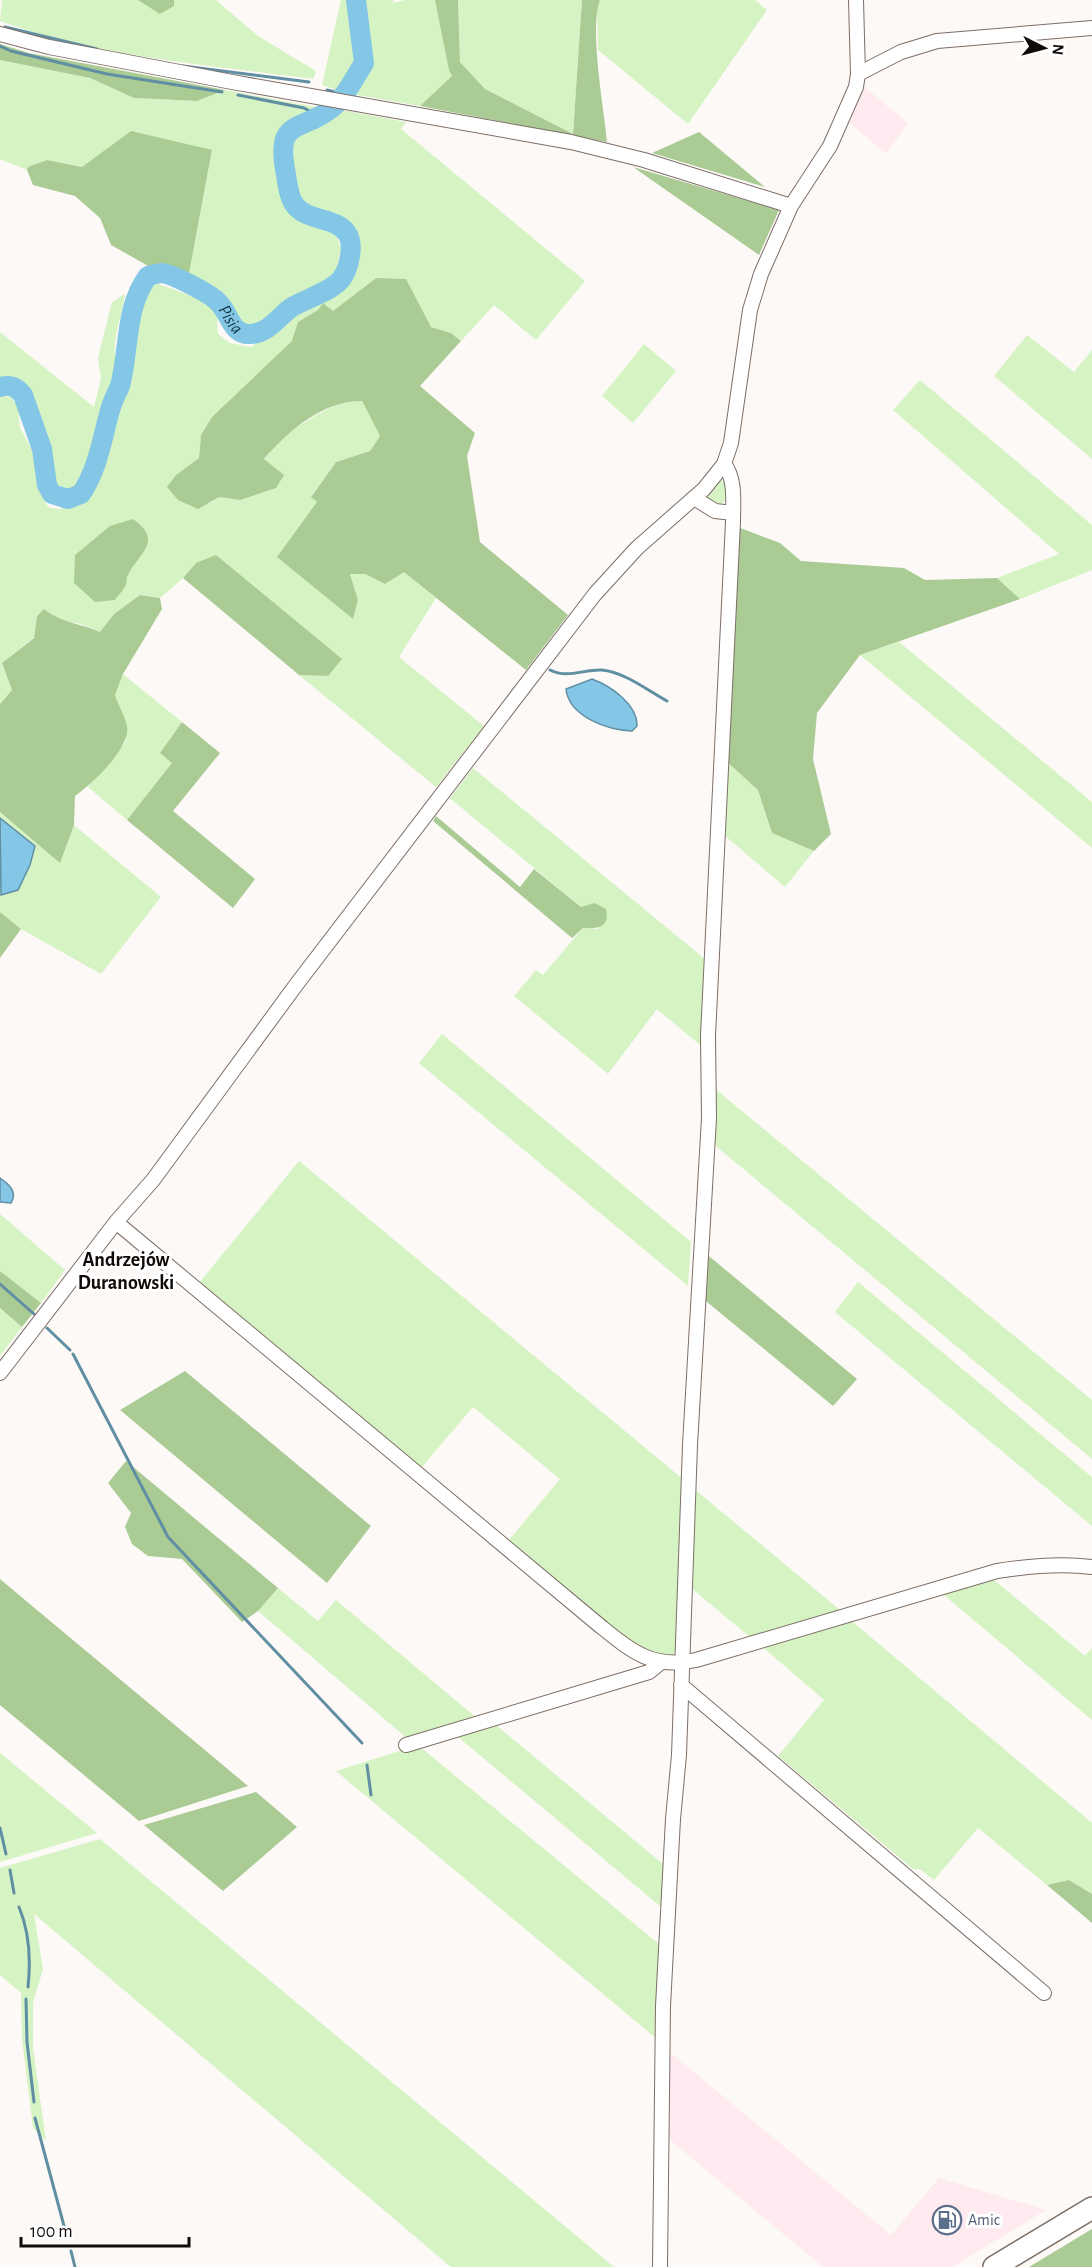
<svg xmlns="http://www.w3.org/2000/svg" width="1092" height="2267" viewBox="0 0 1092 2267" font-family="'Alegreya Sans',sans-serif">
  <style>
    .commercial { fill: #ffeaf0 }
    .green { fill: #d6f3c3 }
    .forest { fill: #abcb95 }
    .water { fill: #83c6e6; stroke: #608ea3; stroke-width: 1.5 }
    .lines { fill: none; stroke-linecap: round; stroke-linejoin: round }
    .stream { stroke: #608ea3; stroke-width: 3 }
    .river { stroke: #83c6e6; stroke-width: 20 }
    .minor-casing { stroke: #7d6e66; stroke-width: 16 }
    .primary-casing { stroke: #7d6e66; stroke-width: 24 }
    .minor { stroke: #fff; stroke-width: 14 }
    .primary { stroke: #fff; stroke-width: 21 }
    .labels { text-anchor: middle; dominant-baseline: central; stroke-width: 6; stroke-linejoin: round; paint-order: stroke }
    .service-label { font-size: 16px; fill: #4e5e75; stroke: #fff; text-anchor: start }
    .water-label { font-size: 18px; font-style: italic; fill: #153543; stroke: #fff }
    .quarter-label { font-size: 20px; font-weight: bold; fill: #100b08; stroke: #fff }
  </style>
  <rect width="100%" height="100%" fill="#fdf9f7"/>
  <path class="commercial" d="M863 86 908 123 886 154 850 123Z
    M666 2049 891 2235 939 2178 1046 2210 952 2267H823L664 2135Z"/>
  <path class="green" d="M2 0H216L258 36 316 71 313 79C209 65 99 57 0 21Z
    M341 0H349L356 66 350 72 348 83 337 90 322 85Z
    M362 0H394L393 3 405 0H435L453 76 420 106 352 94 369 59 365 49Z
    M458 0H582L573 134 485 89 460 62Z
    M600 0H755L767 10 688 124 598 50 597 9Z
    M0 60 90 78 134 98 197 101 225 90 322 108C258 138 274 146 286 208L303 222 336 235 341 248 334 279C318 286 301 293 287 303 270 315 269 325 246 325L219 295 188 279 212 151 100 155 82 167 47 160 28 167 27 170 0 159Z
    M342 110 406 122 401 129 585 281 536 340 494 305 461 341 451 333 431 327 376 278 333 311 323 303 318 310 298 322 293 341 212 417 201 435 199 458 176 475 210 503 219 497 240 500C264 459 273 440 315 416 333 406 343 401 362 401L380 436 370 451 336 462 311 496 317 501 353 619 358 600 350 574H365L385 584 403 571 436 598 399 657 484 726 436 787 299 675 328 676 196 563 183 578 160 598 140 595 114 614 101 632 81 624 56 620 44 609 37 616 34 637 2 663 12 690 0 704V395L10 397 18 406 20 428 34 453 46 504 50 508 61 509 74 501 82 502 90 497 106 455 132 352 139 304 147 286 156 283C167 287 210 301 215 310 218 316 217 327 218 334L230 343 251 347 305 306 338 293 350 278V269L357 252V238L345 223 308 210 299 202 291 174 295 135 335 118Z
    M125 294C123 311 116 328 115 344 114 352 116 360 115 367 111 395 92 470 74 489 68 489 62 489 57 484 48 474 51 465 48 453 43 428 33 395 14 378L0 377V332L94 407 101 379 98 358 112 302Z
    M1027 335 1074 372 1092 350V459L994 376Z
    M644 344 676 371 633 423 602 396Z
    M920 380 1092 525V570L1020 599 997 578 1059 554 893 410Z
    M720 479 726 484 727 498 722 504 705 498V495Z
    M899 642 1092 802V848L860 655Z
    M123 674 182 722 160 753 173 763 127 820 88 787 125 743 127 727 114 695Z
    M727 762 758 790 772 833 814 851 785 887 724 835Z
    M473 768 706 960 705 1049 657 1009 608 1074 514 996 536 970 543 975 583 928 598 929 595 904 581 907 450 798Z
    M0 812 60 862 74 825 161 897 101 974 21 929 0 912Z
    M442 1034 691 1242 688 1286 419 1063Z
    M714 1088 1092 1400V1459L717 1147 710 1135Z
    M299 1161 684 1480 679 1637 673 1657 639 1650 508 1541 560 1479 473 1407 420 1469 199 1283Z
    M0 1214 65 1270 41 1303 0 1271Z
    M858 1282 1092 1477V1526L835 1312Z
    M0 1308 22 1327 0 1356Z
    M693 1488 841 1611 751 1638 690 1587Z
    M982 1580 986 1583 994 1580 1085 1656 1092 1648V1720L939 1591Z
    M278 1588 318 1621 336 1600 478 1719 409 1740 258 1611Z
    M848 1618 1092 1823V1894L1069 1880 1047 1885 978 1828 934 1880 921 1870 913 1869 778 1756 824 1700 759 1644Z
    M496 1725 664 1865 661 1907 458 1737Z
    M418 1745 665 1949 658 2040 336 1771Z
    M0 1753 91 1828 97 1833 0 1862Z
    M100 1839 614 2267H451L34 1914 43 1969 33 2003V2048L46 2141 33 2128 22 2039 21 1993 0 1975V1868Z"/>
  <path class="forest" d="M138 0H174V6L160 14Z
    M435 0H458L460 62 485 89 573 134 582 0H600C589 28 604 109 607 142L420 106 452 76 449 70Z
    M0 44 29 53 225 90 197 101 134 98 90 78 0 60Z
    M131 131 212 150 188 279 166 266 150 267 111 245 100 218 75 196 33 185 27 170 28 167 47 160 82 167Z
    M699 132 765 187 652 153Z
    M633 167 779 210 759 255Z
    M376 278 406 279 431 327 451 333 461 341 420 386 475 433 467 456 480 542 568 615 526 670 404 572 385 584 365 574H350L358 600 353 619 277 557 317 502 311 497 336 462 370 451 380 436 362 401C323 401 289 430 264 459L284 475 276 488 240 500 219 497 198 509 178 500 167 487 176 475 199 458 201 435 212 417 292 341 298 322 318 310 323 303 333 311Z
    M133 519C164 541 139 553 128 575 125 580 128 578 126 584 124 590 118 595 115 600L95 602 74 583 75 555 110 526Z
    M735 526 780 543 801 561 904 568 925 580 997 578 1020 599 860 655 817 713 813 759 831 834 814 851 772 833 758 790 727 762Z
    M216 555 342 659 328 676 299 675 183 578 196 563Z
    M140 595 160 598 162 609 123 674 115 695C118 705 125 716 127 726 131 748 92 784 75 796L74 825 60 863 0 812V704L12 690 2 663 34 638 37 616 44 609C61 623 80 623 100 632L114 614Z
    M182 722 220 753 173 811 255 879 233 908 127 820 172 763 160 753Z
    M436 816 520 887 534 869 581 907 595 903 606 909C610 928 598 929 583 928L572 938 433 821Z
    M0 912 21 929 0 958Z
    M704 1252 857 1379 833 1406 701 1297Z
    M0 1271 41 1303 22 1327 0 1308Z
    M185 1371 371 1526 327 1583 120 1410Z
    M126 1461 278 1588 258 1611 242 1622 182 1559 148 1556 132 1544 125 1527 131 1513 108 1483Z
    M0 1579 31 1605 248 1786 139 1821 0 1705Z
    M256 1792 297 1827 223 1891 144 1825Z
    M1069 1880 1092 1894V1923L1047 1885Z
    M1092 2229V2267H1029Z"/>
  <path class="water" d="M592 679C611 686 638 705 637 726L632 731C608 730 569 717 566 689Z
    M0 818 35 846 30 865 18 890 1 895Z
    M0 1178C9 1184 18 1192 11 1203L0 1202Z"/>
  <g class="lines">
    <path class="stream" d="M5 27 97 49
      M0 46 11 51 107 74 222 92
      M183 66 309 82
      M327 90 344 94
      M238 95 304 108 321 117
      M550 670C568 679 584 669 602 670 624 672 647 690 667 701
      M0 1284 34 1314
      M47 1328 70 1350
      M73 1354 168 1537 362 1743
      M367 1765 371 1795
      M0 1828 6 1854
      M10 1870 14 1893
      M19 1907C30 1933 31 1959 28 1987
      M26 1999 27 2042 34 2102
      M35 2118 67 2237
      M71 2251 75 2267"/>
    <path class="river" id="s1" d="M0 387C11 384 16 387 23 395L42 449 47 485 52 494 68 499 81 494C99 467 102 437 111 407 113 400 117 393 120 386 130 348 124 309 148 276 152 275 158 273 162 273 172 274 211 294 218 302 230 313 231 336 251 334 269 333 279 316 292 307 307 298 333 291 342 278 349 268 354 246 348 235 338 216 307 223 294 204 288 195 287 180 285 169 276 117 302 133 333 107 346 96 355 77 364 63L356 0"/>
    <g class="minor-casing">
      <path id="minor" d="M0 34 49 47 232 82 571 142 644 160 791 206
        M858 74 901 52 937 41 1092 28
        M694 498 715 511 733 513
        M116 1222 599 1625C630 1650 652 1670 696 1660L997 1571C1029 1566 1060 1563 1092 1567
        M0 1373 116 1222 153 1180 296 985 595 594 637 548 704 489 724 464 731 443 750 310 761 274 791 206 830 146 856 87 858 74 856 0
        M681 1685 1044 1993
        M406 1745 649 1672 660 1663
        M660 2267 663 2006 673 1819 679 1755 690 1445 709 1118 708 1036 733 522C733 505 736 478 724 464"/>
    </g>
    <g class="primary-casing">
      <path id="primary" d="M994 2267 1092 2208"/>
    </g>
    <use href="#minor" class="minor"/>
    <use href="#primary" class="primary"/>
  </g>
  <defs>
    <g id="fuel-ring" transform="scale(1.5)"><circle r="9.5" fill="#fff" stroke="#5c6f8a" stroke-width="1.5"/><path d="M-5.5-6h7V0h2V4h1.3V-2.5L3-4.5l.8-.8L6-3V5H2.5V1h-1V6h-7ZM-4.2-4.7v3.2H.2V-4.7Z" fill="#5c6f8a"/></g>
  </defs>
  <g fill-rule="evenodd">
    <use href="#fuel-ring" x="947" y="2220"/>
  </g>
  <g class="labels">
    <g class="service-label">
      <text x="968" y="2220">Amic</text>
    </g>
    <g class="water-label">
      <text stroke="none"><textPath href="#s1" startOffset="490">Pisia</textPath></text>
    </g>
    <g class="quarter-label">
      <text x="126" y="1260">Andrzejów<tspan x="126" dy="23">Duranowski</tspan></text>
    </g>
  </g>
  <g transform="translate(1044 48) rotate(96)" stroke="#ffffff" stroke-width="4.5" paint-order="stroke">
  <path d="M0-4.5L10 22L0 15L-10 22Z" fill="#100b08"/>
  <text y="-9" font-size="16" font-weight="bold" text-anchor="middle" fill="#100b08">N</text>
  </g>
  <path d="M21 2237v9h168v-9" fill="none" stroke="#100b08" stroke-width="3"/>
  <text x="30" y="2237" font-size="18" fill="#100b08" stroke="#ffffff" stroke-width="4.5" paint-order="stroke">100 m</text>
</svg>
